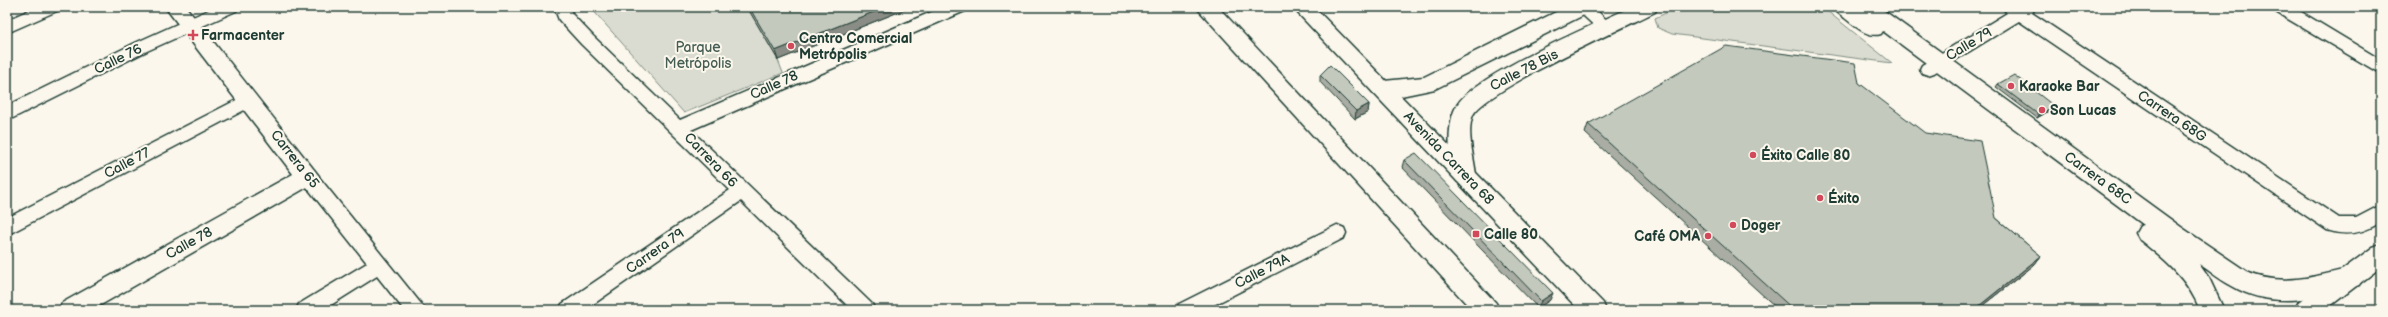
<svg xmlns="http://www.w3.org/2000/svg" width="2388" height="317" viewBox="0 0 2388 317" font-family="'Balsamiq Sans',sans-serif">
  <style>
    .green { fill: #dbdcd1; stroke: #7d8c82 }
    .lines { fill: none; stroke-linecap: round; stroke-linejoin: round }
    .street-casing { stroke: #1f3d34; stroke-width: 3 }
    .secondary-casing { stroke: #1f3d34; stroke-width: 3 }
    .primary-casing { stroke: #1f3d34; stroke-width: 3 }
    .highway-casing { stroke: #1f3d34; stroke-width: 3 }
    .street { fill: #fbf7ec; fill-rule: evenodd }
    .secondary { fill: #fbf7ec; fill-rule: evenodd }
    .primary { fill: #fbf7ec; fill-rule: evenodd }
    .highway { fill: #fbf7ec; fill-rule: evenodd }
    .wall { fill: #a9ada3; stroke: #1f3d34 }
    .shaded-wall { fill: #898d85; stroke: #1f3d34 }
    .building { fill: #c4c9be; stroke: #1f3d34 }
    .poi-dot { fill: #d1495b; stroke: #fbf7ec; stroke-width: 1.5 }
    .labels { text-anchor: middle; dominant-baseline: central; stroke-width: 4; stroke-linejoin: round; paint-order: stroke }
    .poi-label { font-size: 14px; font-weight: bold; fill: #1f3d34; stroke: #fbf7ec; text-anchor: start }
    .street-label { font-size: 14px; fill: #1f3d34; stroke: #fbf7ec }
    .park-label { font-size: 14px; fill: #455d53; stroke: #fbf7ec }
  </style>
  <rect width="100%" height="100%" fill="#fbf7ec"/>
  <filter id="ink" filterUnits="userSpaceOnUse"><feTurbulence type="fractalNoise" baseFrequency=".025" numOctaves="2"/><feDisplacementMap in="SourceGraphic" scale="8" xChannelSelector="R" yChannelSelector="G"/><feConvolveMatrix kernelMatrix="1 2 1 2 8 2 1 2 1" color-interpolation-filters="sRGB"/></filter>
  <g filter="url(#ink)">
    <path class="green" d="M590 7H747L778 60 783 73 684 113Z
      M1679 7H1822L1892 63 1672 34 1658 28 1655 18Z"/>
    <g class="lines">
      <g class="street-casing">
        <path id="street" d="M36 7H59L57 11 7 33V20Z
          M215 7H238L236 11 147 51 7 121V106L135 43Z
          M554 7H570L572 14 593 36 680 120 943 7H967L965 11 691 130 872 304 875 310H852L741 201 585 310H559L562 304 730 190 581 44 559 20Z
          M1574 7H1593L1615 28 1613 32 1607 34 1601 32Z
          M2002 7H2036L2032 13 2339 218H2356L2381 205V222C2364 233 2347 237 2327 230L2019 21 1934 73 1928 75 1922 73 1920 69 1922 65 2007 13Z
          M2272 7H2293L2381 60V74L2274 11Z
          M248 94 254 95 257 100 254 105 7 235V218Z
          M308 169 314 171 426 310H404L377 276 323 310H296L299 304 367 263 302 181 299 176 302 171Z
          M1337 225 1344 228 1346 233 1344 238 1204 310H1176L1179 304Z"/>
      </g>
      <g class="secondary-casing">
        <path id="secondary" d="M165 7H186L319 176 316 182 92 310H59L62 303 293 174Z
          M1566 7H1593L1590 12 1435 89 1401 96 1374 94 1370 88 1374 82 1424 77Z
          M1631 7H1658L1655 12C1625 27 1484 91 1473 115 1466 132 1474 157 1476 175L1473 181 1465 184 1457 181C1448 163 1446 122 1457 105 1476 74 1594 25 1631 7Z
          M1834 7H1879L2181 227 2249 273C2284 287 2316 276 2351 268L2359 271 2363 278 2359 285C2319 299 2272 310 2232 286 2220 280 2210 271 2199 264L2209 278 2224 310H2200C2188 279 2165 260 2140 240L2136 233 2140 226 2144 225 1883 31 1881 34C1865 39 1850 21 1837 12Z"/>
      </g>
      <g class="primary-casing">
        <path id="primary" d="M1196 7H1218L1496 303 1499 310H1472Z
          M1292 7H1314L1603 303 1606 310H1579Z"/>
      </g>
      <g class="highway-casing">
        <path id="highway" d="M2381 244V267L2325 310H2295L2298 303 2373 247Z"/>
      </g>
      <use href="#street" class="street"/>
      <use href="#secondary" class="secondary"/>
      <use href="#primary" class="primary"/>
      <use href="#highway" class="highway"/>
    </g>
    <path class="wall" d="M747 7H911L778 60Z
      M1320 75 1369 104 1368 112 1355 119 1320 82Z
      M1859 83 1996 218 2041 256 2034 265 1977 310H1779L1585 133 1588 124Z
      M1998 84 2054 106 2052 109 2037 118 1996 87Z
      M1404 160 1550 300 1538 308 1402 167Z"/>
    <path class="shaded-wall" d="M886 7H911L778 60 775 51Z
      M1369 104 1368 112 1355 119 1356 111Z
      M2054 106 2052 109 2037 118 2039 115Z
      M2041 256 2034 265 1977 310H1974Z
      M1553 293 1550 300 1538 308 1541 301Z"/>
    <path class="building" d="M749 7H886L775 51Z
      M1726 46 1855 63 1859 83 1925 133 1980 141 1996 218 2041 256 1974 310H1794L1588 124Z
      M1330 65 1369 104 1356 111 1320 75Z
      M2014 75 2054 106 2039 115 1998 84Z
      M1416 153 1553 293 1541 301 1404 160Z"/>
  </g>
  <g class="poi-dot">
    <path d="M191 29h4v4h4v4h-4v4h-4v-4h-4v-4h4z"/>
    <circle cx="791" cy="46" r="4"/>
    <circle cx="2011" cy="86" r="4"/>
    <circle cx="2042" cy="110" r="4"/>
    <circle cx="1753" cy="155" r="4"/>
    <circle cx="1820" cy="198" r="4"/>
    <circle cx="1733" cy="225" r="4"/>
    <rect x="1472" y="230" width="8" height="8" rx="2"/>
    <circle cx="1708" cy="236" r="4"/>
  </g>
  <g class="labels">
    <g class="poi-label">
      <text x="201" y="35">Farmacenter</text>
      <text x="799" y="38">Centro Comercial<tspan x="799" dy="16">Metrópolis</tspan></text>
      <text x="2019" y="86">Karaoke Bar</text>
      <text x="2050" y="110">Son Lucas</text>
      <text x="1761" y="155">Éxito Calle 80</text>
      <text x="1828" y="198">Éxito</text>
      <text x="1741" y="225">Doger</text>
      <text x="1484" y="234">Calle 80</text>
      <text x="1700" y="236" text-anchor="end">Café OMA</text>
    </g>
    <g class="street-label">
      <text transform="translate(1969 44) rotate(-31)">Calle 79</text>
      <text transform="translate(118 59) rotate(-26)">Calle 76</text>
      <text transform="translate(1524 70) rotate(-27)">Calle 78 Bis</text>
      <text transform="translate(774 85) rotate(-24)">Calle 78</text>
      <text transform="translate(2172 116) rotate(34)">Carrera 68G</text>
      <text transform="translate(1449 158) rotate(46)">Avenida Carrera 68</text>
      <text transform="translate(295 159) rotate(52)">Carrera 65</text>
      <text transform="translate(711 160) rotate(46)">Carrera 66</text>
      <text transform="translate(127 163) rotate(-28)">Calle 77</text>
      <text transform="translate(2098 178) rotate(36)">Carrera 68C</text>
      <text transform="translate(189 243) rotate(-29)">Calle 78</text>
      <text transform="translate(655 251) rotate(-35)">Carrera 79</text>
      <text transform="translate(1262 271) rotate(-27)">Calle 79A</text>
    </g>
    <g class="park-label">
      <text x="698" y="47">Parque<tspan x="698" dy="16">Metrópolis</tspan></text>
    </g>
  </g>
  <rect width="2388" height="317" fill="none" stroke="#fbf7ec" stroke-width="24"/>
  <rect x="12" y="12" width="2364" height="293" fill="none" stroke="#1f3d34" stroke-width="1.5" filter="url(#ink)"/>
</svg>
